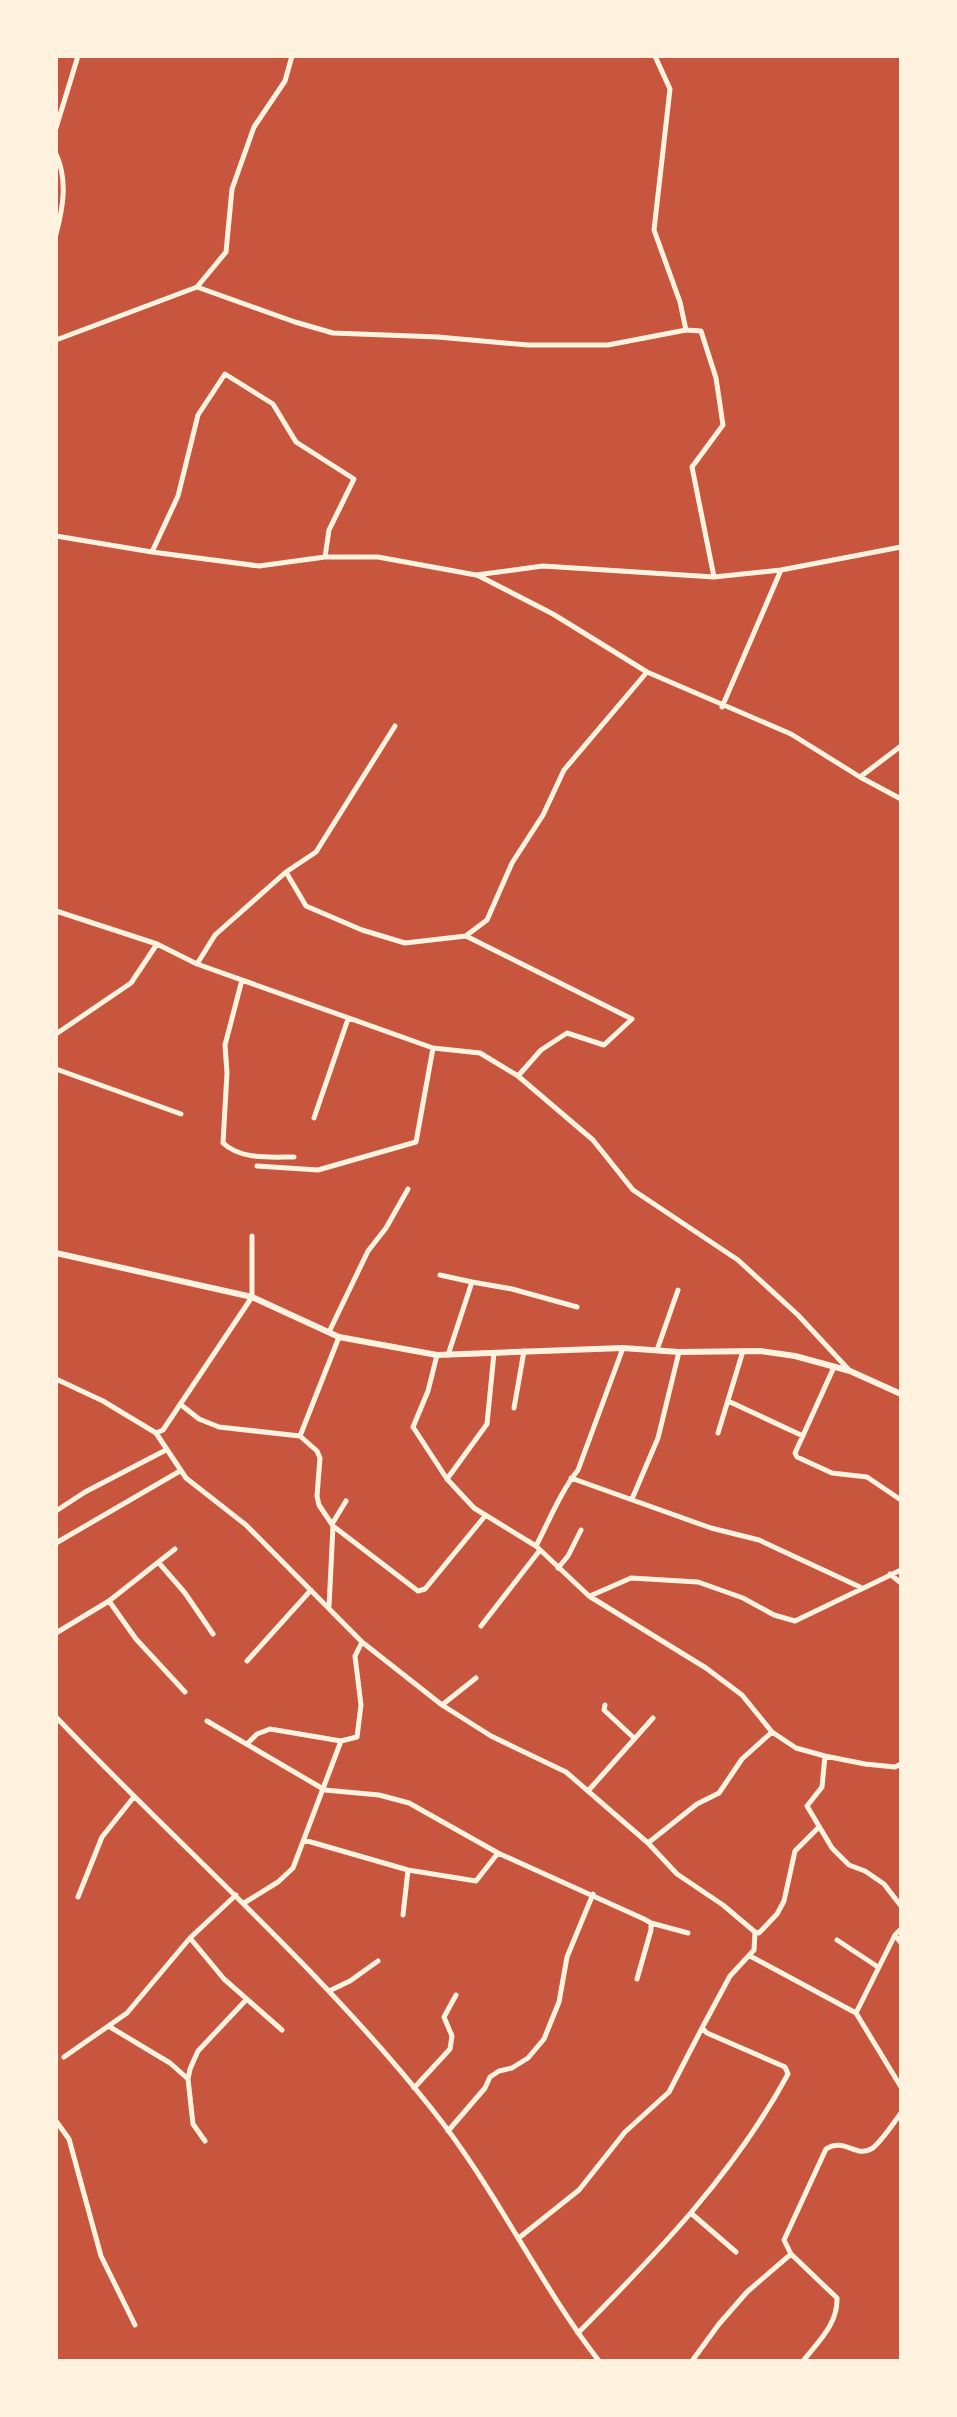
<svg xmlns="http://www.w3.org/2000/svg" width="957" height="2417" viewBox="0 0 957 2417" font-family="'Fira Sans Condensed',sans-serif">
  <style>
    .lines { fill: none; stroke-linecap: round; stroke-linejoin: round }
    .minor { stroke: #fff3e0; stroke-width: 5 }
    .secondary { stroke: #fff3e0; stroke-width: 6 }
  </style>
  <rect width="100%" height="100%" fill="#c8553d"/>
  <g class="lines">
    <path class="minor" d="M655 56 670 89 654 230 680 302 686 330
      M56 128 78 56
      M56 154C68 180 63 208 56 234
      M197 287 226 252 232 189 254 127 285 81 292 56
      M56 340 197 287 295 322 333 333 438 337 528 345H608L686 330 701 331 716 378 723 425 692 467 714 577
      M56 536 152 552 259 566 325 557H378L476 575 543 566 714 577 781 570 901 547
      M152 552 178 496 198 415 225 374 273 404 296 442 354 479 329 530 325 557
      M477 575 553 614 647 672 791 734 860 777 901 799
      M722 707 781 570
      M860 777 901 746
      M286 872 306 906 362 930 405 943 466 936 632 1019 604 1045 567 1033 541 1050 518 1076
      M56 911 157 944 197 964 433 1048 480 1053 518 1076 593 1140 633 1190 738 1260 798 1315 850 1371
      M467 935 487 920 512 863 543 815 564 770 647 672
      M197 964 215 935 286 872 316 852 395 726
      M242 980 225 1045 227 1073 223 1143C241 1160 271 1157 294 1157
      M56 1034 131 983 157 944
      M56 1069 181 1114
      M314 1118 348 1019
      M257 1166 318 1170 416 1142 433 1048
      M440 1275 472 1282
      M329 1332 368 1251 386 1228 408 1189
      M657 1350 678 1290
      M437 1355 428 1391 413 1427 447 1479 474 1508 536 1546 589 1596 706 1668 742 1695 772 1732 796 1748 825 1756 865 1764 895 1767 901 1764
      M448 1355 472 1282 512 1289 577 1307
      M834 1367 795 1453 797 1457 832 1473 867 1477 901 1500
      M56 1379 103 1401 156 1433 163 1430 252 1297V1236
      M728 1401 803 1436
      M180 1404 199 1419 219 1427 300 1436 317 1451 320 1458 317 1496 319 1505 333 1526 329 1607
      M514 1408 524 1351
      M156 1433 186 1478 246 1525 362 1642 442 1705 491 1736 566 1772 648 1843 677 1874 723 1905 755 1932 759 1933 777 1914 784 1901 795 1851 818 1828
      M718 1433 743 1351
      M300 1436 339 1337
      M571 1478 711 1528 759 1540 860 1587
      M447 1479 487 1424 494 1353
      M632 1499 658 1438 679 1352
      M56 1511 85 1492 166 1450
      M332 1524 346 1501
      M333 1526 418 1591 425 1589 485 1516
      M56 1543 180 1471
      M536 1546C549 1521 561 1491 578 1470L623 1348
      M159 1563 185 1593 213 1634
      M558 1568 568 1556 581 1530
      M890 1574 901 1583
      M590 1596 631 1578 698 1582 743 1598 774 1615 795 1621 901 1570
      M109 1601 136 1639 185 1692
      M481 1626 540 1550
      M56 1633 109 1601 175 1549
      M247 1661 311 1590
      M442 1705 476 1678
      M605 1705 604 1710 634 1738
      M56 1717C181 1848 318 1966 431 2108 494 2186 538 2282 599 2361
      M207 1721 325 1790 379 1795 409 1803 498 1853 644 1919 651 1923V1930L637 1979
      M247 1744 257 1734 270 1729 341 1741
      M825 1756 822 1787 807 1806 832 1848 849 1865 865 1871 884 1884 901 1906
      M588 1791 653 1718
      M304 1840 408 1870 476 1881 498 1853
      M648 1843 697 1804 719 1793 742 1759 772 1732
      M78 1897 102 1837 133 1798
      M244 1903 278 1882 293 1868 341 1741 357 1737 361 1705 355 1656 362 1642
      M403 1915 408 1870
      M651 1923 688 1933
      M895 1935 901 1929
      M190 1938 224 1979 282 2030
      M837 1940 878 1967
      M750 1956 856 2013 901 2087
      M329 1991 350 1981 378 1961
      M856 2013 895 1935 901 1943
      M110 2027 170 2063 187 2078
      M64 2057 127 2013 190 1938 236 1895
      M414 2088 450 2049 452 2036 444 2017 456 1995
      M56 2121 69 2139 101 2256 135 2325
      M448 2131 485 2088 490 2077 499 2071 512 2068 528 2058 544 2039 559 2002 567 1957 593 1894
      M205 2141 193 2124 188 2079 190 2069 198 2051 246 2000
      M692 2214 736 2252
      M520 2237 579 2190 625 2132 669 2092 702 2028
      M791 2254 784 2240 826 2149C844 2137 856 2158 871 2149 880 2144 894 2122 901 2113
      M578 2333C657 2253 734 2174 788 2074L785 2067 707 2033 702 2028 730 1976 754 1950 755 1932
      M692 2361 719 2324 747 2292 791 2254 837 2298C838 2324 818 2342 803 2361"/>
    <path class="secondary" d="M56 1253 252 1297 339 1337 437 1355 623 1348 679 1352 760 1351 795 1356 850 1371 901 1394"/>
  </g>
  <rect width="957" height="2417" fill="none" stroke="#fff3e0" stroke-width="116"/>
</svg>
